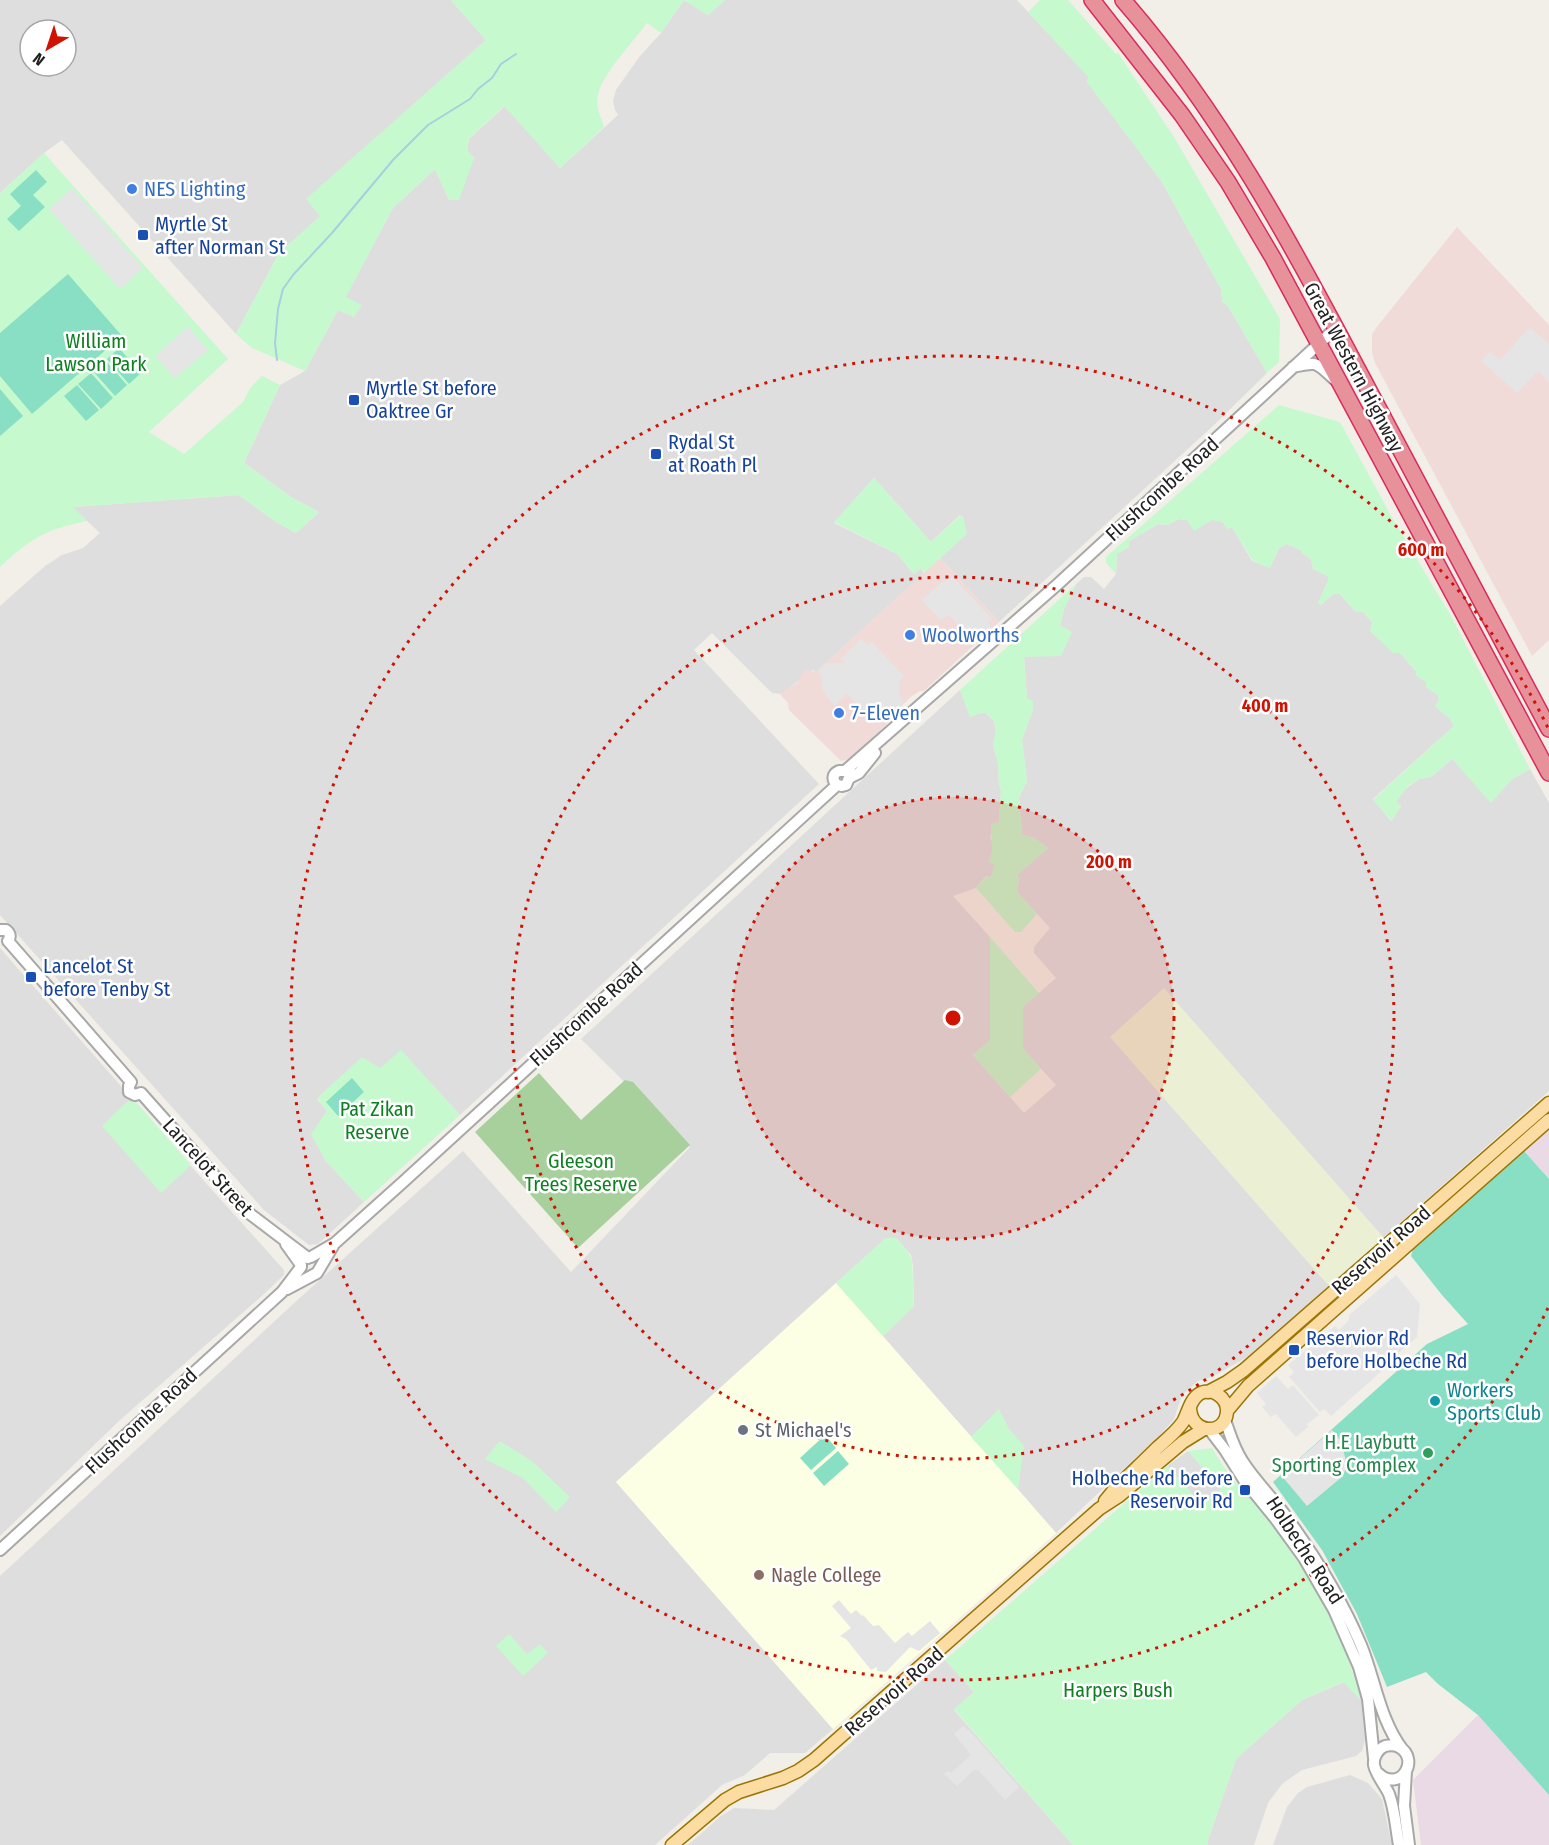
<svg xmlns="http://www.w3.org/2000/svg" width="1549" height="1845" viewBox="0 0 1549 1845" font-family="'Fira Sans Condensed',sans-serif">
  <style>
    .residential { fill: #dfdede; fill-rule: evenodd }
    .commercial { fill: #f1dbd8 }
    .industrial { fill: #eadae6 }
    .education { fill: #fdffe4 }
    .farmland { fill: #ebefd4 }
    .forest { fill: #a8d09d }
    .park { fill: #c7f9cf }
    .pitch { fill: #88dfc3 }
    .parking { fill: #e5e5e5 }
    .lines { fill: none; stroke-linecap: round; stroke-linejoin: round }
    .stream { stroke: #a9cede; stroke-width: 2 }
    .minor-casing { stroke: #a8a8a8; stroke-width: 14 }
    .major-casing { stroke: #9c7502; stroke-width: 15 }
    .highway-casing { stroke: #da2b5a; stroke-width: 18 }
    .minor { stroke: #fff; stroke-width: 10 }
    .major { stroke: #fbdca3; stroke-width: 12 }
    .highway { stroke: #e7929b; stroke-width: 15 }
    .ring { fill: none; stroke: #d01203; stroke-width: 3; stroke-dasharray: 3 6 }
    .shop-dot { fill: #3f7fe0; stroke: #fff; stroke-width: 2 }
    .transit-dot { fill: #1a4fb4; stroke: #fff; stroke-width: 2 }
    .culture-dot { fill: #0f9aa8; stroke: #fff; stroke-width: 2 }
    .worship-dot { fill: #6b7280; stroke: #fff; stroke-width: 2 }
    .leisure-dot { fill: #2e9e5b; stroke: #fff; stroke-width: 2 }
    .education-dot { fill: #8d6e63; stroke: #fff; stroke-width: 2 }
    .labels { text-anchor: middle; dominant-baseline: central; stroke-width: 5; stroke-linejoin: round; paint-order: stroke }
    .shop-label { font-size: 20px; fill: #366cbe; stroke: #fff; text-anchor: start }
    .transit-label { font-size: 20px; fill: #164399; stroke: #fff; text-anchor: start }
    .park-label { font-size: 20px; fill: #0d8120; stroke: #fff }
    .street-label { font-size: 20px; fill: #212121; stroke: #fff }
    .culture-label { font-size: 20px; fill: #0d838f; stroke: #fff; text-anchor: start }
    .worship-label { font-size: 20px; fill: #5b616d; stroke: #fff; text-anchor: start }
    .leisure-label { font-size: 20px; fill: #27864d; stroke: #fff; text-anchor: end }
    .education-label { font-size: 20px; fill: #785e54; stroke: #fff; text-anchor: start }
    .centre { fill: #d01203; stroke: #fff; stroke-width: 3 }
    .ring-label { font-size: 18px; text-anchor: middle; font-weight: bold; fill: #d01203; stroke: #fff; stroke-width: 5; stroke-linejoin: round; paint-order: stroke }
  </style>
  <rect width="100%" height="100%" fill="#f1efe8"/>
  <path class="residential" d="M0 0H451L486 40 307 199 321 216 279 253 236 334 62 140 44 153 0 193ZM30 30H66V66H30Z
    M684 0 708 15 725 0H1017L1090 78 1087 81 1162 182 1221 289 1222 301 1228 306 1267 373 1215 424 999 622 940 558 966 534 963 517 960 515 931 542 874 478 834 523 897 554 914 574 921 568 924 573 816 672 812 670 782 694 772 693 712 633 694 650 819 784 460 1115 401 1051 380 1069 317 1099 327 1111 314 1132 325 1160 364 1202 318 1244 309 1245 264 1210 0 915V606L45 566 62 555 83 548 100 533 72 507 239 495 276 522 296 533 319 512 291 497 244 463 280 385 305 371 338 310 354 317 345 297 393 208 435 169 449 200 474 158 467 151 469 139 505 106 560 168 618 115 615 110 613 101 616 90 640 56 661 33Z
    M1179 519 1187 520 1212 519 1223 522 1227 529 1232 527 1252 561 1270 568 1279 548 1287 544 1303 551 1302 553 1311 559 1313 569 1328 576V581L1318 603 1321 605 1333 594 1339 593 1355 611 1363 612 1416 671V675L1426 682V687L1438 695 1439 700 1435 706 1449 718 1454 726 1373 799 1391 821 1401 806 1396 802 1404 790 1419 779 1431 777 1452 759 1512 779 1530 769 1549 803V1091L1251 1355 1212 1377 1198 1381 1182 1395 1174 1419 1163 1432 1056 1533 1018 1489 1023 1446 1008 1428 999 1410 971 1437 883 1336 914 1306 913 1265 911 1255 896 1238H886L616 1482 833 1729 805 1753H770L745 1775 722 1785 655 1845H0V1576L292 1305 463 1151 571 1272 690 1147 581 1039 960 690 970 716 985 712 994 721 996 731 993 745 998 763 999 784 1001 791 999 822 990 836 994 848 989 862 995 864 991 877 986 876 976 888 953 896 990 937V1040L973 1055 1024 1113 1056 1085 1023 1049V1007L1056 978 1034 953V947L1050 928 1017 892 1019 878 1017 875 1048 848 1034 838 1022 835 1019 797 1027 781 1022 740 1033 709V701L1027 699 1024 657 1060 625 1064 609 1076 584 1084 577H1091L1104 589 1116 574 1117 554 1129 547V541L1158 524 1167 525Z
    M0 948 205 1182 284 1270V1275L265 1293 120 1420 0 1536Z
    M1188 1451 1221 1489 1202 1505 1167 1466Z
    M945 1660 974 1692 954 1710 1073 1845H688L721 1816 734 1808 774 1810Z
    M1344 1682 1361 1700 1365 1740 1362 1751 1356 1756 1302 1770 1282 1784 1268 1803 1254 1845H1208V1840L1236 1759 1302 1700Z
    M1350 1775 1368 1783 1382 1799 1392 1845H1273L1287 1807 1298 1793 1307 1787Z"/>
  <path class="commercial" d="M1457 227 1549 325V640L1532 656 1375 363 1372 352V334L1376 328Z
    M940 558 999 622 924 691H920L912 696 895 712 885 726 850 759 841 761 789 710 788 703 780 694 797 683 804 671 807 670 816 672Z"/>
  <path class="industrial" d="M1549 1130V1179L1524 1151Z
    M1478 1715 1549 1795V1845H1421L1413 1780Z"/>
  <path class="education" d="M836 1283 1056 1533 833 1729 616 1482Z"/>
  <path class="farmland" d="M1164 988 1384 1238 1329 1286 1110 1037Z"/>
  <path class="forest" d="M539 1073 581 1120 625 1080 633 1082 690 1145 578 1248 475 1132Z"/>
  <path class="park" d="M451 0H725L708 15 684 0 661 33 647 23C634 41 602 74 598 95 595 106 601 117 604 127L560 168 504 106 469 139 467 150 474 158 459 200H449L435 169 393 208 346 297 362 305 354 317 338 310 305 371 252 348 236 334 279 253 320 216 306 199 486 40Z
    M1040 0H1068L1116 54 1118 53 1174 137 1280 319 1279 362 1267 373 1228 306 1222 300 1221 289 1162 182 1086 81 1089 78 1028 12Z
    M44 153 228 359 149 432 184 454 243 402 250 388 262 376 280 385 244 463 291 497 319 512 296 533 276 522 239 495 73 507 87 521C46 529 30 539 0 567V193Z
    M1279 405 1340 422 1394 521 1451 616 1530 769 1512 779 1491 803 1452 759 1431 777 1419 779 1408 786 1396 802 1401 805 1392 821 1373 800 1454 726 1449 718 1435 706 1439 700 1438 695 1426 687V682L1416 675V671L1400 653H1393L1370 631 1372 622 1363 612 1355 611 1339 593 1333 594 1321 605 1318 603 1328 581V576L1313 569 1311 559 1302 553V551L1287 544 1279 548 1270 568 1253 561 1232 527 1227 530 1223 522 1212 520 1194 531 1187 520 1179 519 1167 525 1158 524 1129 541V547L1117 554 1116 574 1106 563V557Z
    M874 478 931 542 961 515 964 520 967 534 925 572 921 568 914 574 897 554 834 522Z
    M1076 584 1064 609 1060 625 1072 632 1061 656 1024 657 1027 698 1033 701V710L1022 740 1027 781 1019 797 1022 835 1034 838 1048 848 1017 875 1019 878 1017 892 1037 914 1021 932H1015L976 888 987 876 991 877 995 865 989 862C995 845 990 841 991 824L999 822 1001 791 999 784 998 763 993 745 996 731 994 721 984 712 970 717 960 690Z
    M990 937 1039 993 1023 1007V1048L1041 1069 1010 1097 973 1055 990 1040Z
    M401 1050 460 1115 364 1202 325 1160 311 1134 327 1111 317 1098 362 1057 380 1068Z
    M128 1101 137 1103 190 1164V1166L161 1193 102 1126Z
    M886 1238H896L908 1252 912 1260 914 1306 883 1336 836 1283Z
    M999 1409 1008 1428 1024 1446 1018 1489 971 1437Z
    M500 1441 532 1461 570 1497 556 1512 523 1478 485 1459Z
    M1212 1448C1218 1457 1223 1467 1230 1475 1247 1497 1267 1516 1283 1539 1319 1587 1345 1641 1361 1700L1343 1682 1302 1700 1236 1759 1208 1840V1845H1073L954 1709 974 1692 945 1660 1167 1466 1202 1505 1221 1489 1188 1451Z
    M509 1634 527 1654 540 1644 548 1653 523 1676 496 1646Z"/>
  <path class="pitch" d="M36 170 47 182 33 195 45 207 19 231 7 219 21 206 10 194Z
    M68 274 122 336 32 414 0 376V333Z
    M119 348 141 373 129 384 107 359Z
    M105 360 127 385 115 396 93 371Z
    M91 373 113 398 101 409 78 384Z
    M77 385 99 410 86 421 64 396Z
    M0 389 23 416 0 436Z
    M352 1078 364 1092 338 1116 326 1102Z
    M1524 1151 1549 1179V1795L1478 1715 1438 1684 1426 1672 1387 1687 1357 1614 1322 1550 1273 1482 1427 1344 1468 1324 1442 1295 1411 1256 1413 1249Z
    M825 1435 836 1448 811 1470 800 1458Z
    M838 1451 849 1464 824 1486 813 1473Z"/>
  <path class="parking" d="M72 188 143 268 120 289 49 209Z
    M188 327 208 350 175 378 155 356Z
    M1530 327 1549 344V382L1538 371 1517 393 1481 361 1490 352 1500 360Z
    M952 576 992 619 988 623 991 626 970 643 965 645 956 636 963 630 949 615 941 621 922 600 941 583Z
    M861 639 868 645 872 642 904 676 899 681 900 698 904 702 882 723 878 718H874L863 711 847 694 834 706 823 691 821 676 818 672 827 663H843L844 662 841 658Z
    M1396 1275 1420 1304 1417 1337 1387 1363 1385 1368 1331 1416 1324 1409 1320 1412 1289 1377 1294 1372 1288 1365 1335 1326 1339 1330 1349 1320V1315Z
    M1276 1376 1288 1389 1293 1385 1319 1415 1307 1424 1308 1427 1296 1437 1276 1414 1271 1417 1262 1407 1266 1404 1257 1393Z
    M1332 1430 1341 1441 1347 1465 1343 1476 1307 1506 1281 1475Z
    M839 1600 851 1614 856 1610 862 1616 863 1615 873 1626 879 1625 895 1643 908 1632 912 1636 930 1621 940 1633 919 1651 910 1647 886 1672 877 1671V1667L871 1670 846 1639 840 1636 851 1628 832 1606Z
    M963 1726 970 1731 1019 1787 1005 1800 978 1770H974L957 1786 944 1774 948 1771 951 1773 971 1755 954 1734Z"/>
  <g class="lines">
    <path class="stream" d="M277 360 275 343 278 309 283 289 293 275 332 233 393 160 428 125 470 99 478 89 492 78 501 64 516 54"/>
    <g class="minor-casing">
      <path id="minor" d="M1293 367C1319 361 1316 363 1334 379
        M845 771 1058 584 1336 328
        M837 785 842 786 846 785 849 778 859 773 875 753
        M837 785C832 780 832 774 839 771H845
        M0 930H6C10 933 11 937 8 941
        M8 941 131 1082
        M131 1082 129 1086V1092L135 1095 141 1093
        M141 1093 246 1211 308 1258
        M286 1244 301 1265
        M311 1257 335 1243 402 1183 837 785
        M287 1289 317 1273 333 1246
        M1225 1420C1230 1434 1234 1449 1243 1462 1255 1481 1272 1497 1285 1515 1315 1556 1341 1598 1361 1645 1375 1679 1380 1721 1403 1750
        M1209 1429 1225 1450 1244 1480 1275 1518 1304 1558 1334 1610 1359 1667 1368 1699 1374 1758
        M0 1550 282 1292 301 1267
        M1406 1771 1404 1806 1409 1845
        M1378 1773C1400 1794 1421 1759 1399 1747 1395 1745 1390 1745 1385 1746 1378 1749 1373 1757 1374 1765 1376 1775 1385 1785 1389 1794 1395 1810 1396 1829 1399 1845"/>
    </g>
    <g class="major-casing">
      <path id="major" d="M1208 1392 1227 1382 1244 1370 1549 1103
        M1227 1411 1248 1386 1549 1120
        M1105 1501 1114 1490C1128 1476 1143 1462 1157 1448 1166 1440 1176 1432 1183 1422 1188 1413 1190 1400 1199 1394 1212 1386 1228 1398 1227 1412 1225 1437 1190 1434 1190 1407
        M672 1845 725 1800 739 1792 783 1778 798 1771 814 1760 1099 1509 1119 1496 1183 1442 1204 1429"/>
    </g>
    <g class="highway-casing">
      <path id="highway" d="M1092 0 1182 115 1228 182 1273 258 1549 773
        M1123 0C1219 110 1289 239 1357 368 1421 488 1484 609 1549 729"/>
    </g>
    <use href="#minor" class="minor"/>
    <use href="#major" class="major"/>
    <use href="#highway" class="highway"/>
  </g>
  <circle cx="953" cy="1018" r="221" fill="#d01203" fill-opacity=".12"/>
  <g class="ring">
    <circle cx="953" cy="1018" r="221"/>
    <circle cx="953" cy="1018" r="441"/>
    <path d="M1548 1308A662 662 0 1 1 1548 728"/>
  </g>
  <g class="shop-dot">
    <circle cx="132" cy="189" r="6"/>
    <circle cx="910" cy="635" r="6"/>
    <circle cx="839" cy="713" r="6"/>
  </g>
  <g class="transit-dot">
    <rect x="137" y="229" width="12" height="12" rx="3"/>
    <rect x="348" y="394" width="12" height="12" rx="3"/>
    <rect x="650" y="448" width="12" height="12" rx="3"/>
    <rect x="25" y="971" width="12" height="12" rx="3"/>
    <rect x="1288" y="1344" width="12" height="12" rx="3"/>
    <rect x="1239" y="1484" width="12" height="12" rx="3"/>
  </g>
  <circle class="culture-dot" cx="1435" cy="1401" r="6"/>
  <circle class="worship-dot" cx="743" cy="1430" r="6"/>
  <circle class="leisure-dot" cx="1428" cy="1453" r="6"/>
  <circle class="education-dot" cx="759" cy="1575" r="6"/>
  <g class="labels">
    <g class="shop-label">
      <text x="144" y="189">NES Lighting</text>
      <text x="922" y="635">Woolworths</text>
      <text x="851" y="713">7-Eleven</text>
    </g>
    <g class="transit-label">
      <text x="155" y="224">Myrtle St<tspan x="155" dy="23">after Norman St</tspan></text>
      <text x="366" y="388">Myrtle St before<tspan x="366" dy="23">Oaktree Gr</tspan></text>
      <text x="668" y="442">Rydal St<tspan x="668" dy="23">at Roath Pl</tspan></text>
      <text x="43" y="966">Lancelot St<tspan x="43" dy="23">before Tenby St</tspan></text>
      <text x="1306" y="1338">Reservior Rd<tspan x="1306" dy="23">before Holbeche Rd</tspan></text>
      <text x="1233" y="1478" text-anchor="end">Holbeche Rd before<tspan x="1233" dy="23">Reservoir Rd</tspan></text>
    </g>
    <g class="park-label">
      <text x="96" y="341">William<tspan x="96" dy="23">Lawson Park</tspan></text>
      <text x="377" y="1109">Pat Zikan<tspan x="377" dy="23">Reserve</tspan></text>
      <text x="581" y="1161">Gleeson<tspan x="581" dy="23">Trees Reserve</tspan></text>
      <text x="1118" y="1690">Harpers Bush</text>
    </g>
    <g class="street-label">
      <text transform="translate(1354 367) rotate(62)">Great Western Highway</text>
      <text transform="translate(1162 489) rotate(-42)">Flushcombe Road</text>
      <text transform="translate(586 1014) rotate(-42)">Flushcombe Road</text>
      <text transform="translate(208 1167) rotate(48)">Lancelot Street</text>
      <text transform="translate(1381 1250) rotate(-41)">Reservoir Road</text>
      <text transform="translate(141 1421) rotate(-43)">Flushcombe Road</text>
      <text transform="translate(1305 1550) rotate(57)">Holbeche Road</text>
      <text transform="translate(894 1691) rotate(-41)">Reservoir Road</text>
    </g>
    <g class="culture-label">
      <text x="1447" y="1390">Workers<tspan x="1447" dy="23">Sports Club</tspan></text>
    </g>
    <g class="worship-label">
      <text x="755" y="1430">St Michael's</text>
    </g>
    <g class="leisure-label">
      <text x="1416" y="1442">H.E Laybutt<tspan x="1416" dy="23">Sporting Complex</tspan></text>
    </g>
    <g class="education-label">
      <text x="771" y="1575">Nagle College</text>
    </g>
  </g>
  <circle cx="953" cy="1018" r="9" class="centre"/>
  <g class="ring-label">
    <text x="1421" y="556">600 m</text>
    <text x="1265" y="712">400 m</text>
    <text x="1109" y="868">200 m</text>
  </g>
  <g transform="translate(48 48) rotate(219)"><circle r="28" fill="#ffffff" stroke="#a6a6a6" stroke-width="1.5"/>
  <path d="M0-4.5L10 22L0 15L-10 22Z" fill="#d01203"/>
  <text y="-9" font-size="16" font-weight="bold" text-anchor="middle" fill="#212121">N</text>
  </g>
</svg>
